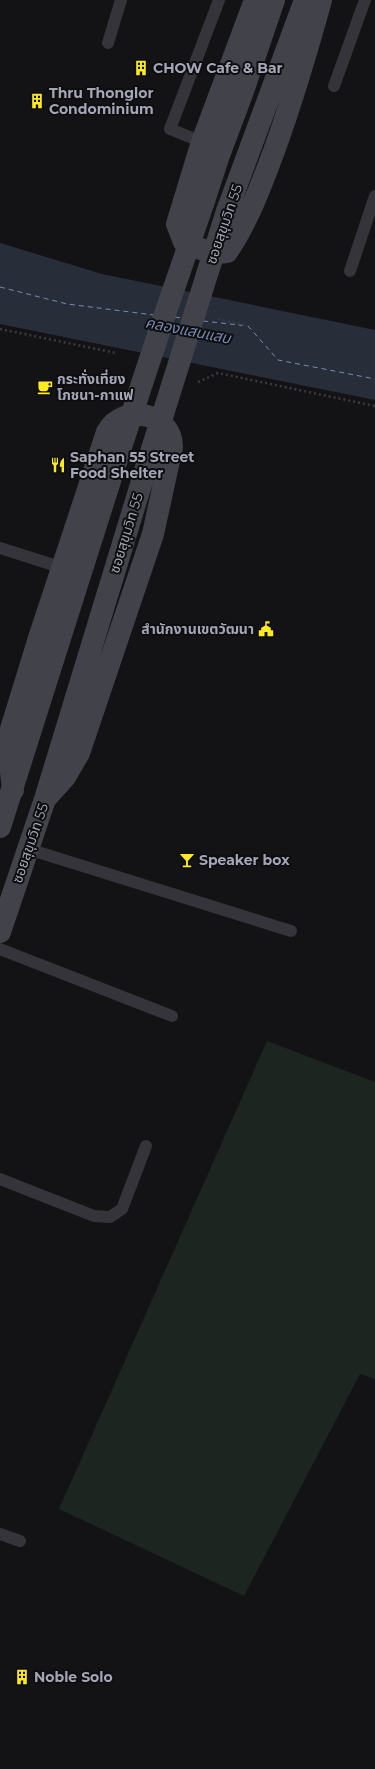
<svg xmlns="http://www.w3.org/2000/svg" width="375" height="1769" viewBox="0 0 375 1769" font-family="Montserrat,'Noto Sans Thai',sans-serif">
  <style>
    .green { fill: #1d2520 }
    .water { fill: #282e39 }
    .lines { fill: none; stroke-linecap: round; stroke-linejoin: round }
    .ferry { stroke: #7889b4; stroke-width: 1; stroke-dasharray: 5 4; stroke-linecap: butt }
    .path { stroke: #3a3a41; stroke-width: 2.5; stroke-dasharray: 2 3; stroke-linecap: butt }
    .service { stroke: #34343a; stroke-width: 12 }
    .secondary { stroke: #42424a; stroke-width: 22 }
    .secondary-bridge { stroke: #42424a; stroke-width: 22 }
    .labels { text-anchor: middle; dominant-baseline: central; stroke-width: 4; stroke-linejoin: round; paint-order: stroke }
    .poi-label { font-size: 14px; font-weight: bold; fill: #a4a5b6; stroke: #0e0e10; text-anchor: start }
    .street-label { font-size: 14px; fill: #a4a5b6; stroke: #0e0e10 }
    .water-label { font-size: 15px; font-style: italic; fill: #7889b4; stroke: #0e0e10 }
  </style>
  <rect width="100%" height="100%" fill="#131315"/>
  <path class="green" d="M267 1041 375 1082V1379L360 1374 244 1596 59 1509Z"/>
  <path class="water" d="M0 243 102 274 375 330V400L0 324Z"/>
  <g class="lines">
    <path class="ferry" d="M0 287 67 304 154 315
      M175 317 182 318
      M203 321 248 326 278 360 375 379"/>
    <path class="path" d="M218 319 248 326
      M0 329 116 353
      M198 382 218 373 375 406"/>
    <path class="service" d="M108 43 121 0
      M334 86 365 0
      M202 142 170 129 219 0
      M350 271 375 196
      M0 548 63 568
      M28 849 291 931
      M0 949 172 1016
      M0 1179 94 1216 110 1217 122 1209 146 1146
      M0 1534 20 1541"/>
    <path class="secondary" d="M255 0 202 142 177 224 184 242C198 248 211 255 227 252 248 221 261 186 274 151 292 101 307 51 321 0
      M203 204 218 158 242 94 274 0
      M227 211 305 0
      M13 790 10 763 11 729 39 638 107 432C123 403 172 412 172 447L153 534 79 753 65 777 45 799
      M0 827 117 459
      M0 932 45 799 146 468"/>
    <path class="secondary-bridge" d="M117 459 165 314 203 204
      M146 468 227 211"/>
  </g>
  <defs>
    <g id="building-bare" transform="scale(1.2)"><path d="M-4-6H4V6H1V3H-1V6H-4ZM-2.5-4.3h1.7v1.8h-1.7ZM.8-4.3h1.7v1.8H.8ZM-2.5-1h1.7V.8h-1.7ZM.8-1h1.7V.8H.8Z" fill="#ffea21" stroke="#0e0e10" stroke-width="2.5" paint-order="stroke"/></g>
    <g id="cafe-bare" transform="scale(1.2)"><path d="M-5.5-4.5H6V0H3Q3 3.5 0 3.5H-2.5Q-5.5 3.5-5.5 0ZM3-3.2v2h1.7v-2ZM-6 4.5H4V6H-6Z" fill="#ffea21" stroke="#0e0e10" stroke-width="2.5" paint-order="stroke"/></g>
    <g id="restaurant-bare" transform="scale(1.2)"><path d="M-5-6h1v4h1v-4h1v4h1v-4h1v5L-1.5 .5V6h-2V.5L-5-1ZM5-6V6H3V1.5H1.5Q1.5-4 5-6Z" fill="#ffea21" stroke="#0e0e10" stroke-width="2.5" paint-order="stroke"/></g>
    <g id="civic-bare" transform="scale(1.2)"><path d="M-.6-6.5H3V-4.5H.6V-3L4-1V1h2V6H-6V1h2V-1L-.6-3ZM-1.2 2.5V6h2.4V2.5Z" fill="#ffea21" stroke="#0e0e10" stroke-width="2.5" paint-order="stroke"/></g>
    <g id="bar-bare" transform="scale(1.2)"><path d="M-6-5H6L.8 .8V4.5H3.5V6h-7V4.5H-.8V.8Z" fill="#ffea21" stroke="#0e0e10" stroke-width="2.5" paint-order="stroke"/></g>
  </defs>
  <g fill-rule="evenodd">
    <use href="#building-bare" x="141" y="68"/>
    <use href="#building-bare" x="37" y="101"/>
    <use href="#cafe-bare" x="45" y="387"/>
    <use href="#restaurant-bare" x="58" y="465"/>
    <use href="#civic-bare" x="266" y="629"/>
    <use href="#bar-bare" x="187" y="860"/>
    <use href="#building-bare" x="22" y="1677"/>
  </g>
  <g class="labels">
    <g class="poi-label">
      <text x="153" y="68">CHOW Cafe &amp; Bar</text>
      <text x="49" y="93">Thru Thonglor<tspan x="49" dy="16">Condominium</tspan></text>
      <text x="57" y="379">กระทั่งเที่ยง<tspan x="57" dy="16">โภชนา-กาแฟ</tspan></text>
      <text x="70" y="457">Saphan 55 Street<tspan x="70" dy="16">Food Shelter</tspan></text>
      <text x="254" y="629" text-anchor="end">สำนักงานเขตวัฒนา</text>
      <text x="199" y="860">Speaker box</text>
      <text x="34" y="1677">Noble Solo</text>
    </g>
    <g class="street-label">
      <text transform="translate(224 224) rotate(-71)">ซอยสุขุมวิท 55</text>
      <text transform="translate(126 533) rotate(-73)">ซอยสุขุมวิท 55</text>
      <text transform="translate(30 843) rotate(-71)">ซอยสุขุมวิท 55</text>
    </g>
    <g class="water-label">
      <text transform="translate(188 330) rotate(11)">คลองแสนแสบ</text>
    </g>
  </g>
</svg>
